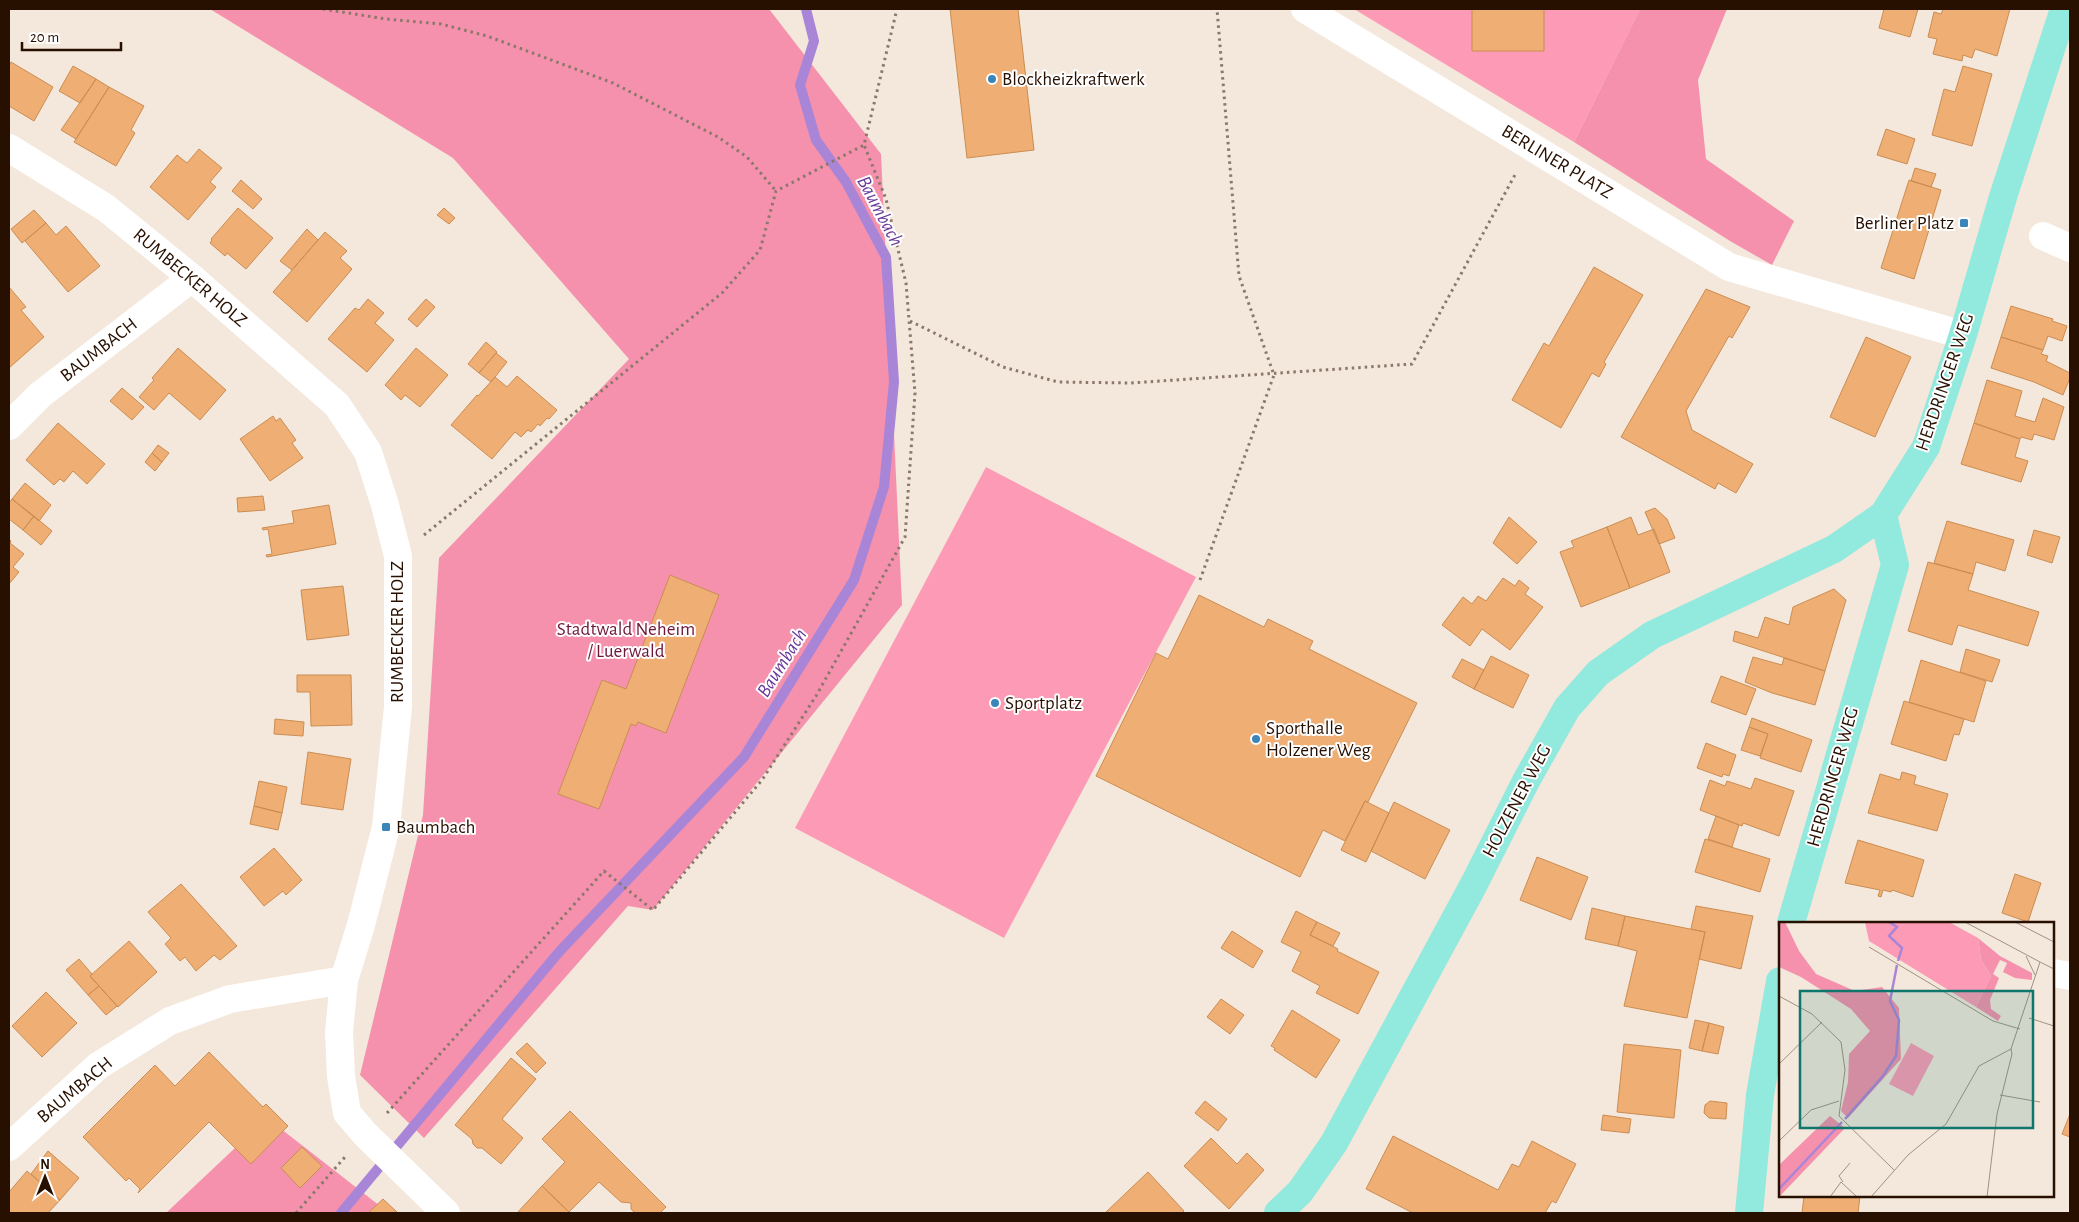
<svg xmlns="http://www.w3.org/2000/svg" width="2079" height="1222" viewBox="0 0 2079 1222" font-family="'Alegreya Sans',sans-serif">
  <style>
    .green { fill: #fd9ab5 }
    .forest { fill: #f591ad }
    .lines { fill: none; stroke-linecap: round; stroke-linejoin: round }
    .stream { stroke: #a985d8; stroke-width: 10 }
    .building { fill: #efae73; stroke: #cb8d52 }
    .path { stroke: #8a786a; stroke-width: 3; stroke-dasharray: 2.5 4; stroke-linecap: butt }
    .minor { stroke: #fff; stroke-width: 28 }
    .major { stroke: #92e9dd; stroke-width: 28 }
    .poi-dot { fill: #3c85b9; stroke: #fff; stroke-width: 2 }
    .labels { text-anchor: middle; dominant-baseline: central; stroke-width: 4; stroke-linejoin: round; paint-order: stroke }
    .poi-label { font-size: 19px; fill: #281000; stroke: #fff; text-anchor: start }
    .street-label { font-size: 19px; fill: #281000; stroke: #fff }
    .park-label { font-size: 19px; fill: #6f1738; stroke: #fff }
    .water-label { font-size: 20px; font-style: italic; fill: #68399b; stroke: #fff }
    .inset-river { fill: none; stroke: #a985d8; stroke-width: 2.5 }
    .inset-road { fill: none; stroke: #a29183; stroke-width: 1 }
    .view { fill: #0f766e; fill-opacity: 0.15; stroke: #0f766e; stroke-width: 2.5 }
    .inset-edge { fill: none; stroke: #281000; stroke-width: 2.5 }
  </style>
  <rect width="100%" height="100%" fill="#f4e7db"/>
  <path class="green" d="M1354 9H1640L1574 142Z
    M986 467 1196 577 1004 938 795 828Z"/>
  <path class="forest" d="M210 9H769L881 154 902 605 653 910 628 906 424 1138 360 1075 423 815 439 558 629 359 453 158Z
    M1640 9H1727L1698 80 1706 159 1794 221 1772 265 1730 241 1574 142Z
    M267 1118 389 1213H166Z"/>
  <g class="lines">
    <path class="stream" d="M341 1213 559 952 744 757 854 580 884 487 894 382 886 257 846 182 816 140 800 85 814 41 806 9"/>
  </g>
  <path class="building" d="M950 9H1018L1034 150 967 158Z
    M1472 9H1544V51H1472Z
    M1884 9H1918L1910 37 1879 28Z
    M1943 9H2010L1997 56 1975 49 1972 58 1963 55 1962 61 1933 54 1937 39 1928 37 1934 12 1941 14Z
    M11 62 53 87 34 121 9 106V108V66Z
    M73 66 96 79 80 103 59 91Z
    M1963 66 1992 74 1972 146 1932 135 1944 89 1955 92Z
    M96 79 109 87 76 139 61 130Z
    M109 87 144 106 131 130 135 133 116 166 74 142Z
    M1886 129 1915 139 1907 164 1877 155Z
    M199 149 222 168 210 182 216 187 188 220 150 187 177 155 187 163Z
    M1915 168 1936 174 1931 187 1911 181Z
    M241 180 262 199 253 209 232 191Z
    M1909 180 1941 190 1914 279 1881 268Z
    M238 208 273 238 246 269 227 253 225 256 210 243 212 240 211 239Z
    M444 208 455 218 449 224 437 215Z
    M34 210 46 223 22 243 11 229Z
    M46 223 56 235 66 226 100 266 68 292 25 241Z
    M307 229 318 240 292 270 280 261Z
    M325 232 347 251 340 258 352 269 307 322 273 292Z
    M1594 267 1643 295 1604 362 1606 364 1599 377 1592 373 1561 428 1512 400 1544 343 1549 346Z
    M9 287 26 307 21 310 44 337 9 368Z
    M1706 289 1750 307 1732 338 1729 336 1686 411 1692 430 1753 464 1736 493 1718 483 1715 489 1621 437Z
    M368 299 384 313 375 323 394 340 367 372 328 339 355 308 359 310Z
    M426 299 435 307 417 327 408 319Z
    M2011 306 2053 319 2052 321 2067 326 2062 341 2048 336 2043 350 2001 337Z
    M1866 337 1911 357 1875 437 1830 417Z
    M2001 337 2043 350 2041 354 2048 356 2046 361 2070 373V378L2063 395 2034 382 1991 368Z
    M486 342 497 352 479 373 468 364Z
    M178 348 226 390 200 420 169 393 154 410 139 397 154 380 152 378Z
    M416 348 448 375 420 407 405 395 401 400 385 385Z
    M496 353 507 362 491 382 479 373Z
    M517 376 557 410 549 419 547 418 540 426 538 424 531 432 528 430 521 437 515 432 492 459 451 425 477 395 478 396 495 377 507 387Z
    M1987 380 2022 391 2015 416 2035 422 2043 398 2064 407 2054 440 2034 434 2032 440 2021 437 2020 439 1974 423Z
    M122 388 144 407 132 420 110 401Z
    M273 416 276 421 280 418 296 440 292 443 303 458 270 481 240 439Z
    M58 423 105 464 87 484 73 471 64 482 60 479 54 485 26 460Z
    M1974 423 2020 439 2015 457 2028 461 2021 482 1961 464Z
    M158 445 169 453 162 462 152 453Z
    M152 453 162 462 155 471 145 462Z
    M25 483 51 505 39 521 12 499Z
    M263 496 265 510 238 512 237 498Z
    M12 499 34 516 23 530 9 519V503Z
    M329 505 336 544 267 557 266 555 272 554 268 529 263 530 262 528 294 523 292 511Z
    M1655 508 1667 519 1675 538 1659 544 1645 512Z
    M34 516 52 531 41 545 23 530Z
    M1509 517 1537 542 1517 564 1493 543Z
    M1631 517 1638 535 1654 529 1670 572 1630 588 1607 527Z
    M1947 521 2014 540 2005 571 1976 562 1973 574 1934 563Z
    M1607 527 1630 588 1581 607 1560 552 1574 547 1571 541Z
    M2034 530 2060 537 2052 563 2027 555Z
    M9 539 11 541 10 543 24 554 13 567 19 572 9 584Z
    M1928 562 1973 574 1968 590 2039 612 2028 646 1958 625 1952 645 1908 631Z
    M670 575 719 595 666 733 638 722 636 726 631 724 599 809 558 794 602 680 626 689Z
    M1503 578 1515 586 1519 580 1529 588 1525 594 1543 607 1510 650 1482 629 1470 646 1442 625 1463 597 1472 604 1478 596 1486 601Z
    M343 586 349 635 307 640 301 590Z
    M1834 589 1846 600 1825 671 1733 641 1735 631 1758 638 1765 617 1789 625 1793 607Z
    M1199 595 1264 627 1268 619 1313 641 1309 649 1417 703 1368 802 1365 801 1345 841 1323 830 1300 877 1096 776 1156 653 1168 659Z
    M1966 649 2000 660 1992 682 1960 672Z
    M1491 656 1529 675 1513 708 1474 689Z
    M1753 657 1782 665 1784 658 1825 671 1815 705 1772 693 1745 682Z
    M1462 659 1484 670 1474 689 1452 677Z
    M1921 660 1986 681 1974 722 1909 702Z
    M297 675H351L352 725 311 726 310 692H297Z
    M1721 676 1756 689 1746 715 1711 702Z
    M1904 701 1964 719 1959 735 1954 734 1946 761 1891 744Z
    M1752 718 1812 740 1801 772 1760 758 1768 734 1749 727Z
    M275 719 304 722 303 736 274 734Z
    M1749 727 1768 734 1760 756 1741 750Z
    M1706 743 1736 755 1729 776 1723 774 1722 777 1697 768Z
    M308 752 351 759 343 810 301 804Z
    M1902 772 1916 776 1914 784 1948 794 1937 831 1868 813 1880 774 1900 780Z
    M1755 778 1794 791 1779 836 1743 823 1742 826 1700 810 1710 780 1725 786 1727 781 1751 789Z
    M259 781 287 787 282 813 254 806Z
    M1365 801 1389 813 1366 862 1341 850Z
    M1394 802 1450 830 1425 879 1371 851Z
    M254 806 282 813 278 830 250 824Z
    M1716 816 1739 825 1732 847 1708 839Z
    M1705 839 1770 859 1760 892 1695 872Z
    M1858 840 1924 860 1913 897 1892 890 1891 892 1883 890 1881 897 1878 896 1880 890 1845 883Z
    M274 848 302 880 286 895 283 891 264 906 240 877Z
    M1537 857 1588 877 1571 920 1520 900Z
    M2015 874 2041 883 2028 922 2002 913Z
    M181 884 237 946 220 960 214 955 196 971 185 957 180 961 165 944 171 938 148 912Z
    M1696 906 1753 916 1741 969 1699 959 1705 932 1691 929Z
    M1592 908 1625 916 1618 946 1585 939Z
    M1296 911 1317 922 1310 935 1338 949 1337 951 1379 972 1358 1014 1316 993 1320 986 1292 971 1301 952 1281 942Z
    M1625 916 1705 932 1687 1018 1624 1006 1637 951 1618 946Z
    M1317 922 1340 933 1333 946 1310 935Z
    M1232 931 1263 951 1253 968 1221 948Z
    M129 941 157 972 118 1007 90 976Z
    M79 959 92 974 90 976 99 986 88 995 66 970Z
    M99 986 117 1006 106 1015 88 995Z
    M46 992 77 1023 42 1057 12 1026Z
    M1221 999 1244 1015 1230 1034 1207 1017Z
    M1292 1010 1340 1040 1316 1078 1274 1050 1275 1048 1271 1046Z
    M1695 1020 1709 1023 1702 1051 1689 1048Z
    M1709 1023 1724 1027 1718 1054 1702 1051Z
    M527 1043 546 1063 536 1073 516 1053Z
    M1624 1044 1681 1050 1674 1118 1617 1112Z
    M209 1052 263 1107 266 1104 288 1126 251 1164 209 1122 138 1193 140 1189 129 1178 126 1181 83 1137 155 1065 175 1086Z
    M511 1058 536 1079 502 1119 523 1138 501 1164 482 1148H477L473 1144 472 1139 455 1125Z
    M1205 1101 1227 1119 1218 1131 1195 1113Z
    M1710 1101 1727 1103 1726 1119 1709 1118 1704 1113 1705 1105Z
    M570 1111 666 1207 660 1213H635L631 1209V1203L621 1202 599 1182 569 1212 542 1186 565 1162 542 1139Z
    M2070 1114V1137L2062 1134Z
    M1603 1115 1631 1119 1629 1133 1601 1130Z
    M1393 1136 1498 1190 1512 1164 1519 1167 1532 1141 1576 1164 1556 1203 1552 1201 1545 1213H1413L1366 1189Z
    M1211 1138 1237 1164 1247 1153 1264 1170 1229 1209 1184 1166Z
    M302 1147 322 1166 300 1188 281 1168Z
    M48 1151 79 1178 60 1200 31 1174Z
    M27 1171 60 1200 48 1213H9V1192Z
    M1148 1172 1184 1211 1182 1213H1105Z
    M542 1186 569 1212 568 1213H517Z
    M1804 1196H1860L1858 1213H1802Z
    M383 1199 398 1213H368Z"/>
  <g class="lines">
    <path class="path" d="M323 9 386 19 441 24 487 36 613 83 718 137 747 157 776 191
      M910 321 1003 367 1058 382 1131 383 1412 364 1516 173
      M424 535 722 293 760 250 776 191 864 145
      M1200 580 1274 375 1239 276 1217 9
      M387 1113 604 871 653 910 762 780 816 696 905 537 915 393 906 283 886 199 864 145 897 9
      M296 1213 345 1157"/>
    <path class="minor" d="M1305 9 1729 267 1963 335
      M9 148 106 208 192 278 337 405 368 452 385 505 398 556V707L386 827 361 925 344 980 339 1032 341 1076 347 1113 365 1134 446 1213
      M2043 236 2070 248
      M9 426 40 395 192 278
      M2053 973 2070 976
      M9 1147 98 1066 170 1021 230 999 344 980"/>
    <path class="major" d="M1791 923 1895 565 1883 515
      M1278 1213 1300 1192 1334 1143 1474 884 1526 781 1567 708 1598 673 1652 635 1834 549 1883 515 1926 447 1963 335 2003 197 2064 9
      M1749 1213 1760 1095 1780 981"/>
  </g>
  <g class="poi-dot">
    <circle cx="992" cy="79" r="5"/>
    <rect x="1959" y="218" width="10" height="10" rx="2.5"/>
    <circle cx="995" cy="703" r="5"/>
    <circle cx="1256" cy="739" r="5"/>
    <rect x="381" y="822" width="10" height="10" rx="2.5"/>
  </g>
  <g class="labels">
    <g class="poi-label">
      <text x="1002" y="79">Blockheizkraftwerk</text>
      <text x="1954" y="223" text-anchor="end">Berliner Platz</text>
      <text x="1005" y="703">Sportplatz</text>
      <text x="1266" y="728">Sporthalle<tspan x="1266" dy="22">Holzener Weg</tspan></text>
      <text x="396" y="827">Baumbach</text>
    </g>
    <g class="street-label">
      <text transform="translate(1557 162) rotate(31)">BERLINER PLATZ</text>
      <text transform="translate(190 278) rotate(40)">RUMBECKER HOLZ</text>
      <text transform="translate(99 350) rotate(-38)">BAUMBACH</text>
      <text transform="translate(1945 382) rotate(-71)">HERDRINGER WEG</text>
      <text transform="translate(397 632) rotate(-90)">RUMBECKER HOLZ</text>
      <text transform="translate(1833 777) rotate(-74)">HERDRINGER WEG</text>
      <text transform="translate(1517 801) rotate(-62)">HOLZENER WEG</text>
      <text transform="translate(75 1090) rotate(-40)">BAUMBACH</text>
    </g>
    <g class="park-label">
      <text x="626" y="629">Stadtwald Neheim<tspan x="626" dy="22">/ Luerwald</tspan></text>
    </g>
    <g class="water-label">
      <text transform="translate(880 211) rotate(62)">Baumbach</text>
      <text transform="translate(782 663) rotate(-58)">Baumbach</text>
    </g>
  </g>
  <g transform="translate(1779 922)">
    <rect width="275" height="275" fill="#f4e7db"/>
    <path d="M86 0H170L199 16 202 37 212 54 197 85 90 19ZM132 121 155 134 134 174 110 162Z" fill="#fd9ab5"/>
    <path d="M0 0H6L20 29 37 52 76 69 103 65 120 86 122 137 69 196 62 189 69 160 70 132 91 109 72 87 22 55 0 45ZM199 16 221 34 253 51V58L236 56 224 50 228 41 221 38 214 52 220 56 211 78 212 87 222 94 219 99 197 85 212 54 202 37ZM51 194 66 206 0 275V243Z" fill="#f591ad"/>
    <path class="inset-river" d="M110 0 118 5 110 14 123 26 119 39M66 197 104 154 117 134 120 98 111 79 118 43M0 267 63 200"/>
    <path class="inset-road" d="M186 0 261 40 232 127 233 132 218 192 208 275M236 0 275 20M90 25 214 99 241 107M247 34 256 53M261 40 275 47M0 74 33 92 62 120 66 148 60 194 115 248M250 96 275 104M0 142 43 100M221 173 261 180M0 219 32 188 60 179M64 260 60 254 71 241M51 275 62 260 78 275M92 275 129 233 167 202 200 144 232 127"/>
    <path class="view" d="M21 69H254V206H21Z"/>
    <rect width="275" height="275" class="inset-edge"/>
  </g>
  <rect width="2079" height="1222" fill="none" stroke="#281000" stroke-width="20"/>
  <g transform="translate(45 1177)" stroke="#ffffff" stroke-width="4" paint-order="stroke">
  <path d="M0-4L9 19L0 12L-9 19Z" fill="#281000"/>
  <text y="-8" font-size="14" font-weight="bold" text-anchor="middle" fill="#281000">N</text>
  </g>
  <path d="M22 42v8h99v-8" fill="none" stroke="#281000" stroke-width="2.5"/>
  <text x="30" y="42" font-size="15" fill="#281000" stroke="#ffffff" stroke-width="4" paint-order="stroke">20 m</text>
</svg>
